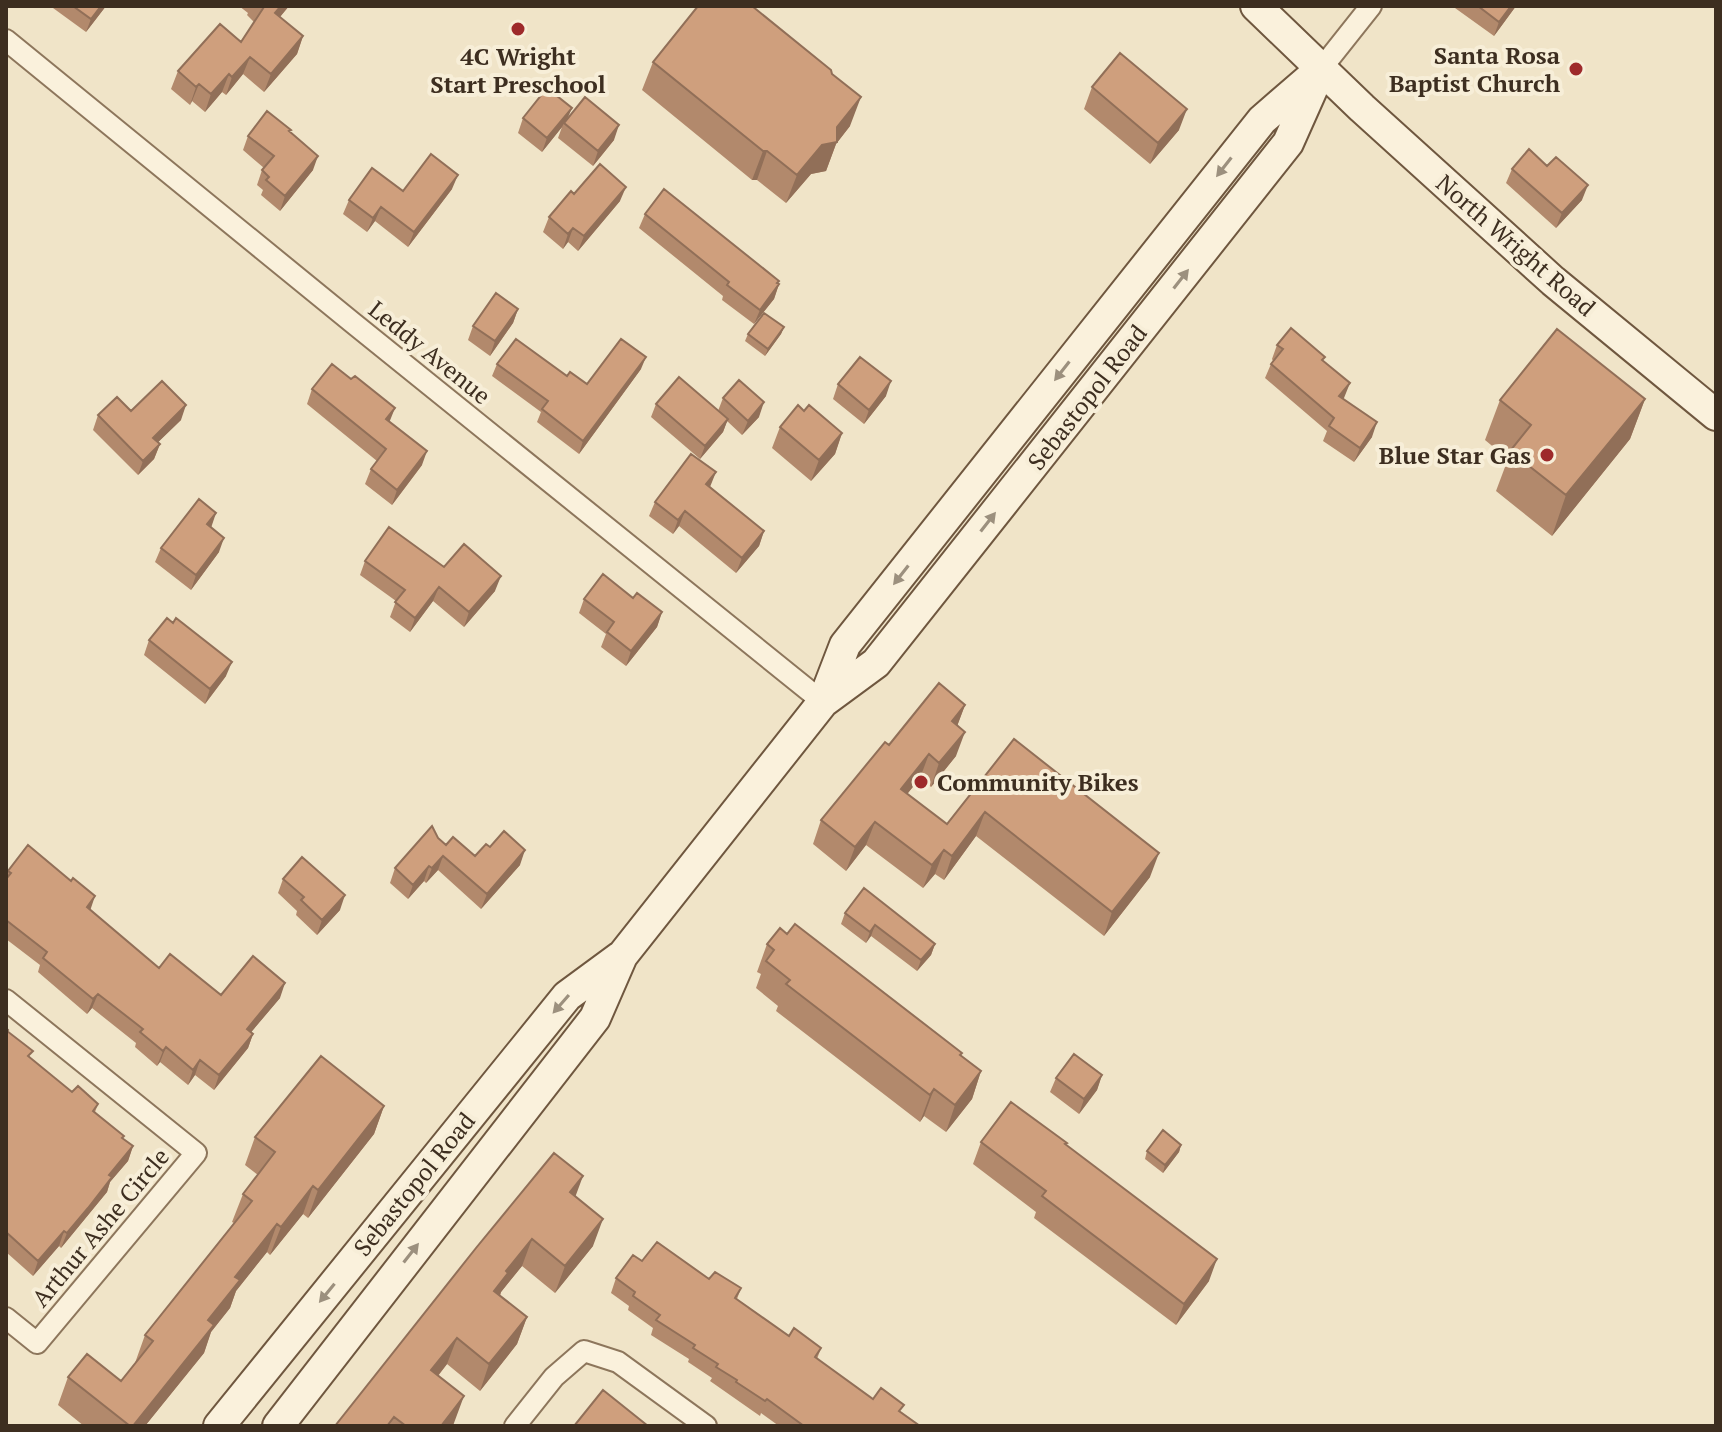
<svg xmlns="http://www.w3.org/2000/svg" width="1722" height="1432" viewBox="0 0 1722 1432" font-family="'PT Serif',serif">
  <style>
    .lines { fill: none; stroke-linecap: round; stroke-linejoin: round }
    .minor-casing { stroke: #8d765c; stroke-width: 24 }
    .secondary-casing { stroke: #6f573f; stroke-width: 34 }
    .minor { stroke: #faf1dc; stroke-width: 20 }
    .secondary { stroke: #faf1dc; stroke-width: 30 }
    .wall { fill: #b2896c }
    .shaded-wall { fill: #916f58 }
    .building { fill: #cf9f7d; stroke: #916f58; stroke-width: 2 }
    .oneway { fill: #9c907e }
    .poi-dot { fill: #9e2a2b; stroke: #f7eed8; stroke-width: 3 }
    .labels { text-anchor: middle; dominant-baseline: central; stroke-width: 8; stroke-linejoin: round; paint-order: stroke }
    .poi-label { font-size: 24px; font-weight: bold; fill: #3d2e20; stroke: #f7eed8; text-anchor: end }
    .street-label { font-size: 24px; fill: #3d2e20; stroke: #f7eed8 }
  </style>
  <rect width="100%" height="100%" fill="#f0e4c8"/>
  <g class="lines">
    <g class="minor-casing">
      <path id="minor" d="M6 40 353 323 823 702
        M1321 69 1371 6
        M6 1000 196 1153 37 1343 6 1318
        M515 1426 554 1377 584 1351 618 1362 706 1426"/>
    </g>
    <g class="secondary-casing">
      <path id="secondary" d="M1256 6 1362 108 1553 281 1716 415
        M823 702 845 645 1262 120 1314 75
        M219 1426 567 996 620 957
        M278 1426 595 1018 622 956 823 702 876 663 1288 143 1321 69"/>
    </g>
    <use href="#minor" class="minor"/>
    <use href="#secondary" class="secondary"/>
  </g>
  <path class="wall" d="M54 6H106L86 32 53 8Z
    M239 6H289L280 17 303 36 297 54 264 92 243 74 226 95 222 92 205 112 192 101 190 105 171 89 178 71 241 42 254 22 247 15 248 13Z
    M1456 6H1516L1494 36 1455 8Z
    M653 62 850 126 836 144 826 171 811 174 786 203 757 180H752L642 90Z
    M1092 87 1179 130 1150 164 1084 109Z
    M523 118H568L614 140 593 166 558 138 562 127 542 152 518 133Z
    M290 132 313 170 280 211 261 195 263 190 257 185 262 170 264 168 243 150 248 136Z
    M1512 169 1582 200 1556 228 1506 183Z
    M452 189 408 247 375 221 367 232 343 214 349 200 403 191Z
    M574 194 620 201 578 251 568 242 563 249 543 232 549 217Z
    M645 214 779 284 774 299 754 324 722 300 723 296 639 228Z
    M518 309 513 323 490 356 468 340 473 326Z
    M784 327 781 334 765 356 745 341 748 334Z
    M1277 345 1323 361 1344 399 1372 437 1354 462 1323 441 1327 431 1265 378 1271 364 1273 361 1272 359Z
    M497 364 567 376 587 384 641 369 579 454 537 422 541 412 492 376Z
    M838 384 886 396 864 424 833 399Z
    M312 389 390 422 422 465 392 505 365 484 371 469 377 461 307 404Z
    M723 398 759 417 742 435 727 421 723 432 700 459 651 417 656 404 718 411Z
    M1645 399 1630 439 1552 536 1496 491 1508 459 1485 440 1500 400Z
    M131 411 181 420 158 442 160 444 154 459 138 475 93 430 98 415Z
    M804 411 842 433 835 454 811 481 772 448 780 427Z
    M710 487 764 531 759 546 736 573 679 526 673 534 649 516 655 502Z
    M211 527 219 552 191 590 155 562 161 548Z
    M365 561 444 567 495 591 464 627 433 601 410 632 390 617 396 601 360 575Z
    M633 598 662 612 657 627 626 666 601 647 606 634 579 613 584 599Z
    M149 640 226 676 205 704 144 655Z
    M965 705 957 726 956 756 931 787 920 778 907 794 947 824 1014 739 1150 877 1104 936 976 836 944 880 935 874 923 888 866 845 846 871 813 844 821 820 889 745Z
    M438 838 446 845 475 856 520 865 481 909 438 870 426 883 424 881 408 899 390 883 395 868Z
    M8 871 90 910 159 968 221 995 280 998 251 1032 253 1034 248 1048 214 1090 195 1075 188 1085 160 1062 157 1066 135 1047 136 1043 92 1008 87 1014 38 972 40 965 6 939V877Z
    M283 879 340 910 317 935 296 915 297 911 278 893Z
    M845 913 935 944 931 955 917 971 871 936 866 943 841 924Z
    M767 944 961 1055 981 1071 972 1099 946 1132 924 1116 920 1122 776 1011 778 1006 756 988 761 974 757 972Z
    M6 1028 7 1031 31 1058 72 1092 98 1104 95 1112 123 1139 133 1146 128 1161 110 1182 107 1192 61 1248 59 1246 33 1276 6 1252Z
    M1102 1075 1097 1090 1079 1114 1050 1092 1056 1078Z
    M384 1106 374 1134 308 1218 303 1214 270 1255 267 1252 236 1291 230 1308 211 1332 204 1353 145 1426H84L58 1405 68 1377 121 1381 135 1363 145 1335 234 1223 232 1222 243 1194 258 1175 245 1165 255 1137Z
    M981 1142 1066 1145 1209 1281 1176 1325 1034 1218 1036 1212 973 1164Z
    M1181 1145 1179 1152 1163 1173 1145 1159 1147 1151Z
    M576 1197 593 1246 555 1293 522 1266 501 1292 500 1296 527 1317 517 1344 480 1391 447 1364 438 1376 454 1423 452 1426H335Z
    M642 1261 741 1288 737 1299 789 1336 821 1348 817 1359 873 1399 901 1413 920 1426H779L761 1413 760 1416 710 1381 712 1378 688 1362 689 1359 651 1335 653 1328 628 1310 629 1306 611 1293 616 1278Z"/>
  <path class="shaded-wall" d="M101 6H106L86 32 91 19Z
    M281 6H289L269 30 275 13Z
    M1511 6H1516L1494 36 1499 22Z
    M303 36 297 54 264 92 271 74Z
    M250 57 243 74 226 95 232 77Z
    M229 74 222 92 205 112 211 94Z
    M199 84 192 101 190 105 196 87Z
    M861 97 850 126 836 144 826 171 811 174 786 203 797 175Z
    M572 108 566 122 564 123 562 127 542 152 547 138Z
    M1187 109 1179 130 1150 164 1158 143Z
    M619 125 614 140 593 166 598 151Z
    M763 151H767L757 180H752Z
    M318 156 313 170 280 211 285 196Z
    M458 175 452 189 408 247 414 232Z
    M1588 185 1582 200 1556 228 1562 213Z
    M626 187 620 201 578 251 584 236Z
    M381 207 375 221 367 232 373 218Z
    M573 228 568 242 563 249 568 234Z
    M779 284 774 299 754 324 760 310Z
    M518 309 513 323 490 356 495 341Z
    M784 327 781 334 765 356 768 349Z
    M646 357 641 369 579 454 583 441Z
    M891 381 886 396 864 424 869 410Z
    M1350 383 1344 398 1334 410 1339 396Z
    M1645 399 1630 439 1552 536 1566 495Z
    M764 402 759 417 742 435 748 421Z
    M186 405 181 420 148 452 153 438Z
    M395 408 389 423 386 419Z
    M728 419 723 432 700 459 705 446Z
    M1377 422 1372 437 1354 462 1360 448Z
    M842 433 835 454 811 481 819 460Z
    M160 444 154 459 138 475 143 461Z
    M427 451 422 465 392 505 397 490Z
    M716 472 710 487 706 484Z
    M685 511 679 526 673 534 678 520Z
    M216 513 211 528 207 524Z
    M764 531 759 546 736 573 742 558Z
    M224 538 219 552 191 590 196 575Z
    M501 576 495 591 464 627 469 612Z
    M439 587 433 601 410 632 415 618Z
    M662 612 657 627 626 666 631 651Z
    M232 662 226 676 205 704 210 689Z
    M965 705 956 729 952 721Z
    M965 732 956 756 931 787 939 763Z
    M929 754 920 778 892 813 901 789Z
    M985 812 976 836 944 880 952 856Z
    M875 822 866 845 846 871 855 847Z
    M525 850 520 865 481 909 487 894Z
    M944 850 935 874 923 888 932 865Z
    M1159 853 1150 877 1104 936 1112 912Z
    M443 856 438 870 426 883 432 868Z
    M429 866 424 881 408 899 413 885Z
    M345 895 340 910 317 935 322 920Z
    M95 896 90 911 87 907Z
    M875 925 871 936 866 943 870 932Z
    M935 944 931 955 917 971 921 960Z
    M285 983 280 998 242 1043 247 1029Z
    M98 994 92 1008 87 1014 93 999Z
    M253 1034 248 1048 214 1090 219 1075Z
    M166 1047 160 1062 157 1066 163 1051Z
    M200 1060 195 1075 188 1085 193 1070Z
    M981 1071 972 1099 946 1132 955 1105Z
    M1102 1075 1097 1090 1079 1114 1084 1099Z
    M934 1089 924 1116 920 1122 930 1095Z
    M384 1106 374 1134 308 1218 318 1190Z
    M1181 1145 1179 1152 1163 1173 1165 1165Z
    M133 1146 128 1161 110 1182 107 1192 61 1248 67 1233 109 1175Z
    M583 1176 573 1203 570 1192Z
    M313 1186 303 1214 270 1255 281 1227Z
    M603 1219 593 1246 555 1293 565 1266Z
    M277 1224 267 1252 236 1291 230 1308 211 1332 204 1353 145 1426H133L208 1320 235 1277Z
    M64 1231 59 1246 33 1276 38 1261Z
    M532 1239 522 1266 501 1292 498 1300 494 1291 506 1271Z
    M1217 1259 1209 1281 1176 1325 1184 1304Z
    M527 1317 517 1344 480 1391 489 1364Z
    M457 1338 447 1364 421 1397 431 1370Z
    M464 1396 454 1423 452 1426H441Z"/>
  <path class="building" d="M73 6H101L91 19Z
    M263 6H281L275 13 303 36 271 74 250 57 232 77 229 74 211 94 199 84 196 87 178 71 220 24 241 42 264 7Z
    M698 6H752L831 70 832 74 861 97 837 127V142L822 145 797 175 767 151H763L653 62Z
    M1478 6H1511L1499 22Z
    M1120 53 1187 109 1158 143 1092 87Z
    M547 88 572 108 547 138 523 118Z
    M585 97 619 125 598 151 564 123Z
    M267 111 291 130 289 131 318 156 285 196 266 180 269 177 262 170 274 156 248 136Z
    M1529 149 1547 166 1556 157 1588 185 1562 213 1512 169Z
    M431 154 458 175 414 232 381 207 373 218 349 200 372 168 403 191Z
    M600 164 626 187 584 236 573 228 568 234 549 217 571 191 574 194Z
    M664 189 779 281 777 283 779 284 760 310 727 285 729 282 645 214Z
    M496 293 518 309 495 341 473 326Z
    M764 313 784 327 768 349 748 334Z
    M1291 328 1325 357 1322 360 1350 383 1339 396 1377 422 1360 448 1329 426 1334 418 1271 364 1283 349 1277 345Z
    M1557 329 1645 399 1566 495 1510 451 1531 425 1500 400Z
    M516 339 567 376 570 372 587 384 621 339 646 357 583 441 542 409 548 401 497 364Z
    M860 357 891 381 869 410 838 384Z
    M332 364 351 379 355 376 395 408 386 419 427 451 397 490 371 469 386 449 312 389Z
    M679 377 728 419 705 446 656 404Z
    M739 380 764 402 748 421 723 398Z
    M162 381 186 405 153 438 160 444 143 461 98 415 117 397 131 411Z
    M798 405 804 411 809 405 842 433 819 460 780 427Z
    M691 454 716 472 706 484 764 531 742 558 685 511 678 520 655 502Z
    M199 499 216 513 207 524 224 538 196 575 161 548Z
    M389 527 444 567 464 544 501 576 469 612 439 587 415 618 395 602 405 590 365 561Z
    M603 574 633 598 637 593 662 612 631 651 607 632 614 622 584 599Z
    M167 618 173 623 176 618 232 662 210 689 149 640Z
    M939 683 965 705 952 721 965 732 939 763 929 754 901 789 947 824 1014 739 1159 853 1112 912 985 812 952 856 944 850 932 865 875 822 855 847 821 820 885 742 889 745Z
    M432 826 438 838 446 845 453 837 475 856 486 844 490 847 504 831 525 850 487 894 443 856 432 868 429 866 413 885 395 868Z
    M28 845 71 881 73 878 95 896 87 907 159 968 170 954 221 995 253 956 285 983 247 1029 253 1034 219 1075 200 1060 193 1070 166 1047 163 1051 140 1032 143 1029 98 994 93 999 43 958 47 952 6 920V879L11 873 8 871Z
    M302 857 345 895 322 920 301 900 304 897 283 879Z
    M864 888 935 944 921 960 875 925 870 932 845 913Z
    M795 924 962 1053 960 1055 981 1071 955 1105 934 1089 930 1095 786 984 790 980 766 961 774 950 767 944 780 928 787 934Z
    M6 1028 8 1030 7 1031 33 1051 28 1056 72 1092 78 1086 98 1104 93 1111 124 1136 122 1138 133 1146 109 1175 112 1177 88 1208 67 1233 64 1231 38 1261 6 1232Z
    M1074 1054 1102 1075 1084 1099 1056 1078Z
    M321 1056 384 1106 318 1190 313 1186 281 1227 277 1224 235 1277 240 1280 208 1320 214 1325 133 1426H130L68 1377 87 1354 121 1381 153 1341 145 1335 252 1201 243 1194 275 1152 255 1137Z
    M1011 1102 1067 1143 1065 1144 1217 1259 1184 1304 1042 1196 1046 1191 981 1142Z
    M1163 1130 1181 1145 1165 1165 1147 1151Z
    M554 1153 583 1176 570 1192 603 1219 565 1266 532 1239 506 1271 508 1273 494 1291 527 1317 489 1364 457 1338 431 1370 464 1396 441 1426H406L394 1417 387 1426H335L476 1248Z
    M657 1242 709 1279 715 1272 741 1288 735 1298 789 1336 794 1328 821 1348 815 1357 873 1399 881 1388 904 1405 899 1411 920 1426H804L767 1399 765 1401 736 1382 737 1380 716 1367 718 1364 693 1348 695 1345 656 1320 660 1315 633 1296 635 1292 616 1278 633 1255 642 1261Z
    M603 1390 648 1426H574Z"/>
  <defs><path id="oneway-solid" d="M-6-.8H1V-3.2L6.5 0L1 3.2V.8H-6Z" transform="scale(2)"/></defs>
  <g class="oneway">
    <use href="#oneway-solid" transform="translate(1224 167) rotate(128)"/>
    <use href="#oneway-solid" transform="translate(1181 279) rotate(-52)"/>
    <use href="#oneway-solid" transform="translate(1062 371) rotate(128)"/>
    <use href="#oneway-solid" transform="translate(988 522) rotate(-52)"/>
    <use href="#oneway-solid" transform="translate(901 575) rotate(128)"/>
    <use href="#oneway-solid" transform="translate(561 1004) rotate(131)"/>
    <use href="#oneway-solid" transform="translate(411 1253) rotate(-52)"/>
    <use href="#oneway-solid" transform="translate(327 1293) rotate(129)"/>
  </g>
  <g class="poi-dot">
    <circle cx="518" cy="29" r="8"/>
    <circle cx="1576" cy="69" r="8"/>
    <circle cx="1547" cy="455" r="8"/>
    <circle cx="921" cy="782" r="8"/>
  </g>
  <g class="labels">
    <g class="poi-label">
      <text x="1560" y="55">Santa Rosa<tspan x="1560" dy="28">Baptist Church</tspan></text>
      <text x="518" y="56" text-anchor="middle">4C Wright<tspan x="518" dy="28">Start Preschool</tspan></text>
      <text x="1531" y="455">Blue Star Gas</text>
      <text x="937" y="782" text-anchor="start">Community Bikes</text>
    </g>
    <g class="street-label">
      <text transform="translate(1516 245) rotate(41)">North Wright Road</text>
      <text transform="translate(430 352) rotate(39)">Leddy Avenue</text>
      <text transform="translate(1087 397) rotate(-52)">Sebastopol Road</text>
      <text transform="translate(414 1184) rotate(-51)">Sebastopol Road</text>
      <text transform="translate(100 1227) rotate(-50)">Arthur Ashe Circle</text>
    </g>
  </g>
  <rect width="1722" height="1432" fill="none" stroke="#3d2e20" stroke-width="16"/>
</svg>
